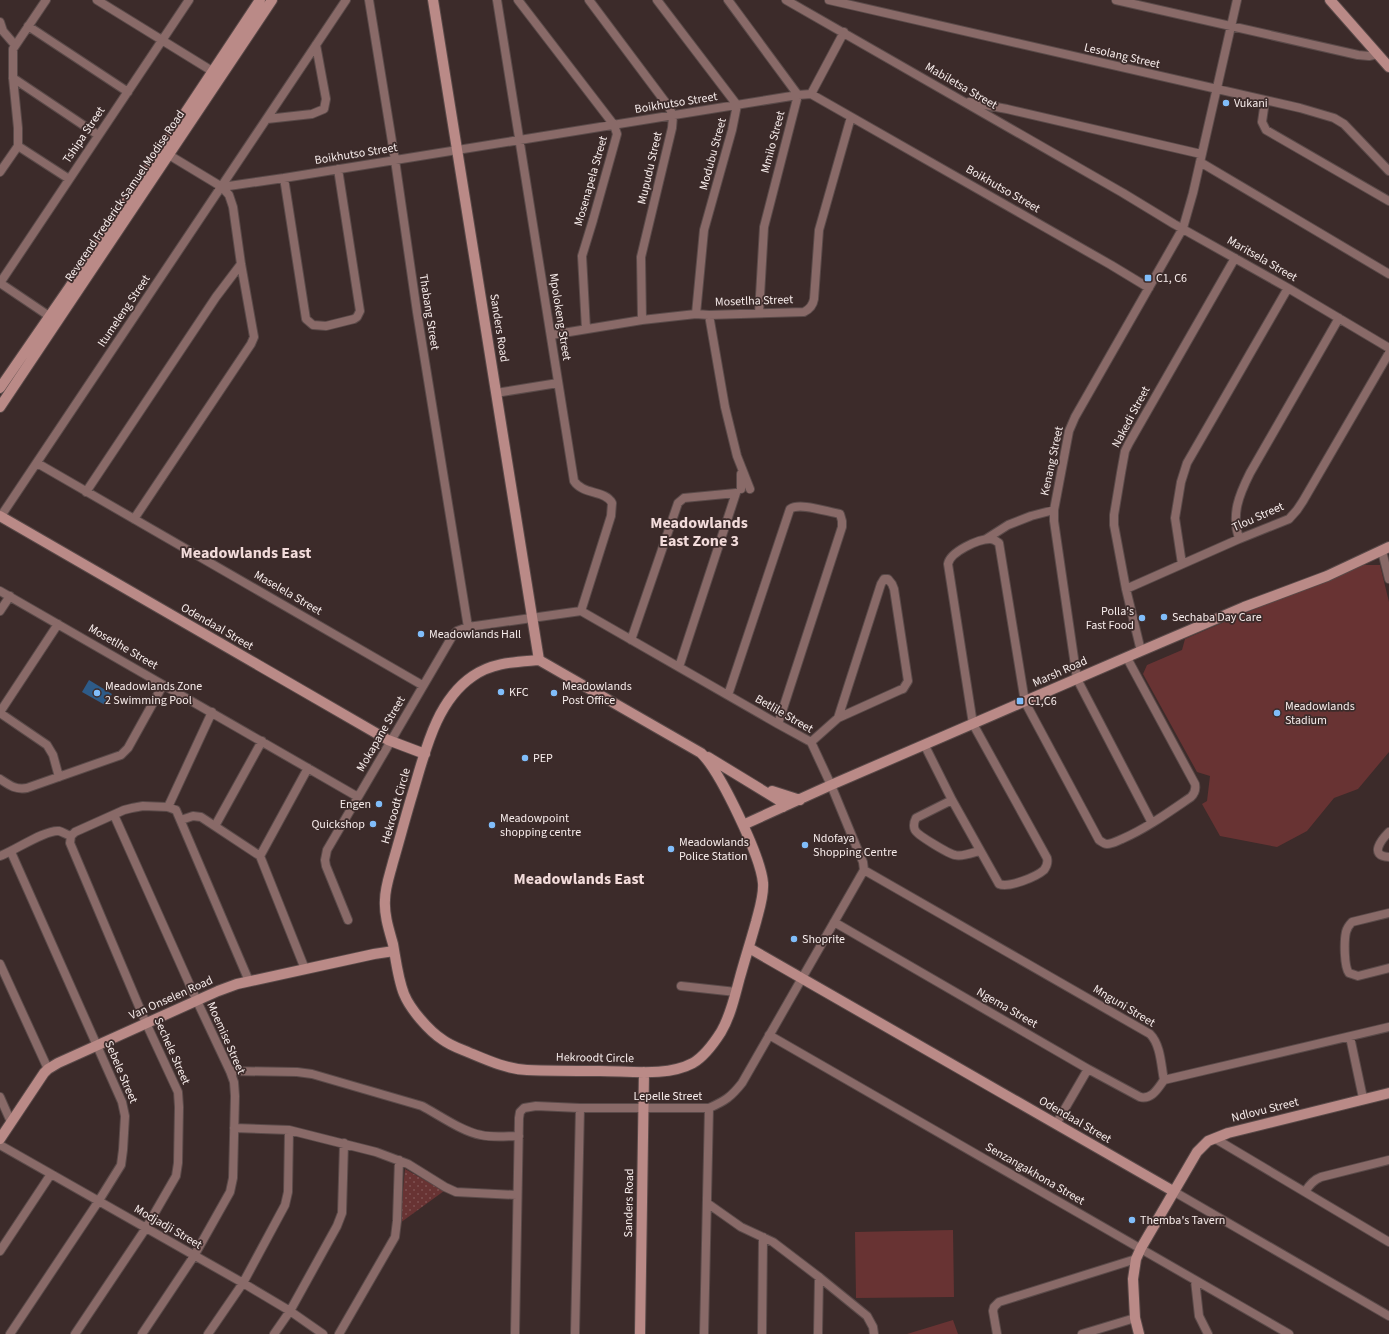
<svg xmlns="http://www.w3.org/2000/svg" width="1389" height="1334" viewBox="0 0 1389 1334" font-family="'Source Sans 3',sans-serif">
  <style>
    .grass { fill: #683333 }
    .park { fill: url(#park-dots) }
    .water { fill: #2e5b88 }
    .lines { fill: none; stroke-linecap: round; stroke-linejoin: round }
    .street-casing { stroke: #5a4a49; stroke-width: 10 }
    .secondary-casing { stroke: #5a4a49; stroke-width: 12 }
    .street { stroke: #896a68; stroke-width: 8 }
    .secondary { stroke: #ba8a87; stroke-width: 10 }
    .poi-dot { fill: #80bdfa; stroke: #3c2b2a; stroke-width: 1.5 }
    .labels { text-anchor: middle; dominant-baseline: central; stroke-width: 3.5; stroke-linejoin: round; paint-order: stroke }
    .street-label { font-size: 12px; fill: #f7eceb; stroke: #3c2b2a }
    .poi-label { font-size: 12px; fill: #f7eceb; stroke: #3c2b2a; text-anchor: start }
    .district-label { font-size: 16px; font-weight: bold; fill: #f2dbda; stroke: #3c2b2a }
  </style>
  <defs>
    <pattern id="park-dots" width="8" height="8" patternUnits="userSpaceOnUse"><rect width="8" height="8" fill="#683333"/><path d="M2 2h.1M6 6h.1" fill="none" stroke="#7e5151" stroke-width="1.8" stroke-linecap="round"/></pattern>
  </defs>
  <rect width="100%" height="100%" fill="#3c2b2a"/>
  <path class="grass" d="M1357 565H1380L1389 602V752L1358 789 1334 798 1307 831 1277 847 1220 836 1202 804 1207 801 1210 776 1197 772 1143 674 1147 665 1182 650 1185 639Z
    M953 1230 954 1297 856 1298 855 1232Z
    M953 1320 958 1334H907Z"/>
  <path class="park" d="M405 1169 444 1191 400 1223Z"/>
  <path class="water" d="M89 680 112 694 105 705 82 692Z"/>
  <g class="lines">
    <g class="street-casing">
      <path id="street" d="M97 0 212 71
        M369 0 395 160 417 312 468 627
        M497 0 574 481C583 495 605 490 612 503L611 516 581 611
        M518 0 614 125 617 134 614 145 593 220 582 256 586 329
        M589 0 669 107 673 116 672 128 641 257 642 320
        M657 0 737 105 732 130 704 230 696 314
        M728 0 798 95 764 227 759 313
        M786 0 1123 193 1174 224 1288 288 1389 348
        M829 0 1300 108 1334 118 1344 124 1389 171
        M1116 0 1358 55 1369 56 1378 54
        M0 22 3 31 15 45
        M28 26 128 92
        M13 78 98 135
        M811 94 844 32
        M1265 101 1262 122 1266 130 1389 201
        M969 102 1007 109 1201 154
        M267 119 312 114 324 109 326 99 316 45
        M18 146V128L13 78V49L46 0
        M18 146 69 179
        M1200 162 1389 274
        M0 172 18 146
        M284 178 306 319 313 325 326 326 354 319 357 317 360 311 338 169
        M222 187 284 178 798 95 811 94 1111 265 1149 288
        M0 283 189 0
        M0 283 49 316
        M709 315 725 407 737 456 750 489
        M551 335 642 320 696 314 709 315 804 312C810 309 813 305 814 299L819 230 851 117
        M496 393 558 383
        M37 463 422 685
        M741 474V489
        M86 492 216 297 241 264
        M1 516 346 0
        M134 519 251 344 254 337 241 264 233 207 229 195 222 187 169 155
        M986 539 1008 525 1031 516 1054 510
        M1239 539C1231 514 1239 495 1250 473L1339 318
        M1382 551 1389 579
        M1182 564 1175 518 1181 482 1187 463 1288 288
        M1126 589 1239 539 1289 519 1297 510 1303 501 1389 353
        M0 591 358 797
        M0 611 10 596
        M631 640 678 503 684 498 736 493 679 667
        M1141 651 1126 589 1114 525V515L1121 473 1125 451 1129 443 1235 258
        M728 695 790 509C800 502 827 512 840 514L842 521V527L778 724
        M0 712 58 624
        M0 713 47 745 53 755 59 777
        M811 742 838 718 881 584 884 579H888L892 584 894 589 908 681 903 689 900 690 838 718
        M925 746 952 800 999 884C1009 888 1036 877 1044 870 1047 866 1048 862 1047 858L973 724 948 564C950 552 978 539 990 539 994 539 996 541 999 543L1025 702 1099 840C1102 842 1104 844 1107 844 1112 844 1117 841 1122 839 1147 828 1169 812 1191 797 1195 793 1196 789 1195 784L1127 658
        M0 779C9 785 15 790 27 788L121 755 128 748 163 685
        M952 800 916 818C914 822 913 826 915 830 917 835 949 854 955 855 962 857 972 853 979 851
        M168 807 212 712
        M114 815 197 1001 230 1071 234 1082 235 1096 233 1178 230 1192 194 1256 142 1334
        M181 820 193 816 201 817 260 856
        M1152 823 1077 679 1054 521V510L1069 431 1075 417 1183 228 1193 193 1237 0
        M215 826 262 741
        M1389 832C1382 839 1368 856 1389 857
        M71 836 70 843 146 1023 178 1092 179 1107 178 1163 176 1176 146 1228 75 1334
        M71 836 75 832 124 810 132 808 143 806 168 807 176 810 249 981
        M0 856C14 851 46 829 59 831 63 832 67 835 71 836
        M260 856 305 969
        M260 856 308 768
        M864 870 1150 1034C1161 1045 1161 1066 1164 1080
        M1389 913 1352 922C1349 925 1347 928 1346 932 1344 941 1344 967 1349 973L1358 976 1389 968
        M348 920 326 866 325 860 327 850 453 635 457 631 468 627 581 611 778 724 811 742 831 785 859 853 863 862 864 870 742 1083C731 1097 725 1101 709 1108H580L536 1106 524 1108 520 1112 519 1118 515 1334
        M834 922 1088 1069 1140 1097C1152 1100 1158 1088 1164 1080
        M0 964 48 1069
        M681 986 736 992
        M769 1035 1289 1334
        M1350 1037 1363 1098
        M230 1071 297 1072 312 1074 422 1106C439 1115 463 1132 481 1135 494 1138 507 1136 519 1136
        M1164 1080 1389 1027
        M0 1097 11 1122
        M1056 1124 1088 1069
        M234 1128 289 1130 376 1152 408 1164 445 1187 456 1192 517 1195
        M1214 1138 1389 1242
        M0 1145 243 1283 290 1311 323 1334
        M1173 1191 1389 1316
        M1305 1192C1309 1185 1313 1180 1321 1177L1389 1160
        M707 1203 741 1227 773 1242 819 1277 867 1316 873 1327 874 1334
        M0 1251 51 1174
        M1195 1280 1199 1316 1208 1334
        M10 1334 98 1202 121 1165 123 1150 125 1116 122 1102 11 852
        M208 1334 243 1283 285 1205 288 1192 289 1130
        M274 1334 290 1311 337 1226 342 1213 344 1143
        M339 1334 395 1237 397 1221 399 1160
        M575 1334 580 1108
        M704 1334 709 1108
        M762 1334 763 1237
        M818 1334 819 1277
        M997 1334 993 1311 994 1307 999 1302 1136 1259
        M1082 1334 1135 1318"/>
    </g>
    <g class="secondary-casing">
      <path id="secondary" d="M433 0 539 660
        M1330 0 1389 67
        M0 388 69 288 260 0
        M0 407 272 0
        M0 516 388 740 425 754
        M539 660 701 753C720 771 761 857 763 883 764 896 759 910 756 922 751 940 745 959 740 977 735 995 731 1015 721 1032 714 1043 705 1056 693 1063 667 1077 629 1071 600 1071 576 1071 552 1071 527 1070 507 1069 489 1061 470 1053 461 1049 451 1046 443 1040 429 1031 410 1009 404 994 398 979 396 961 393 944 389 930 384 915 385 900 385 887 390 874 393 862 400 838 406 815 413 792 425 752 436 701 473 676 493 662 516 662 539 660Z
        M708 757 780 801 783 807
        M772 791 800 800
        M743 825 831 785 1141 651 1244 607 1327 576 1389 547
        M749 948 1173 1191
        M0 1139 44 1073 48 1069 58 1063 218 991 237 984 374 954 394 951
        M640 1334 644 1072
        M1139 1334 1135 1318 1133 1279 1136 1259 1141 1248 1197 1152 1208 1141 1228 1133 1389 1093"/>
    </g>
    <use href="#street" class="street"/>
    <use href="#secondary" class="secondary"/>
  </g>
  <g class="poi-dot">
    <circle cx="1226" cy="103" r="4"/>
    <rect x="1144" y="274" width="8" height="8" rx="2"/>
    <circle cx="1164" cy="617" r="4"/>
    <circle cx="1142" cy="618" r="4"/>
    <circle cx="421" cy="634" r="4"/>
    <circle cx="501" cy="692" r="4"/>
    <circle cx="97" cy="693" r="4"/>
    <circle cx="554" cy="693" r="4"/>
    <rect x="1016" y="697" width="8" height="8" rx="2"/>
    <circle cx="1277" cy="713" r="4"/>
    <circle cx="525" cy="758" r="4"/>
    <circle cx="379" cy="804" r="4"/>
    <circle cx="373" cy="824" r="4"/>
    <circle cx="492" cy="825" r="4"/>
    <circle cx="805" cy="845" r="4"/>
    <circle cx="671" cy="849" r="4"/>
    <circle cx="794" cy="939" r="4"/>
    <circle cx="1132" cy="1220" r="4"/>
  </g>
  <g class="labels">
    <g class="street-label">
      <text transform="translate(1122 56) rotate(13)">Lesolang Street</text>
      <text transform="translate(961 86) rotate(30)">Mabiletsa Street</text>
      <text transform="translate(676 103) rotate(-9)">Boikhutso Street</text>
      <text transform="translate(84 135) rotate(-56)">Tshipa Street</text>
      <text transform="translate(773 142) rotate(-75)">Mmilo Street</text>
      <text transform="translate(356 154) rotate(-9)">Boikhutso Street</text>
      <text transform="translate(713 154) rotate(-75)">Modubu Street</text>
      <text transform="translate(650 168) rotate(-77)">Mupudu Street</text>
      <text transform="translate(591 181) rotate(-74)">Mosenapela Street</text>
      <text transform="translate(1003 189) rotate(30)">Boikhutso Street</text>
      <text transform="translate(125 196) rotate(-56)">Reverend Frederick Samuel Modise Road</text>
      <text transform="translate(1262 259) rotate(30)">Maritsela Street</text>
      <text transform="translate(754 301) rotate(-2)">Mosetlha Street</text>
      <text transform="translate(124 311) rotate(-56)">Itumeleng Street</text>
      <text transform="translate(429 312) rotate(81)">Thabang Street</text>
      <text transform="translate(560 317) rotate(81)">Mpolokeng Street</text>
      <text transform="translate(499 328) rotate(81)">Sanders Road</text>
      <text transform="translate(1131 417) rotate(-62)">Nakedi Street</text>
      <text transform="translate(1052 461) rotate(-78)">Kenang Street</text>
      <text transform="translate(1258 517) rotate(-24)">Tlou Street</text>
      <text transform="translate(288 593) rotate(30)">Maselela Street</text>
      <text transform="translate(217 627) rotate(30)">Odendaal Street</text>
      <text transform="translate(123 647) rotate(30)">Mosetlhe Street</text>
      <text transform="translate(1060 672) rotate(-24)">Marsh Road</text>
      <text transform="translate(784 714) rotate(30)">Betlile Street</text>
      <text transform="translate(381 734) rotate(-60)">Mokapane Street</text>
      <text transform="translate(396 806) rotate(-74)">Hekroodt Circle</text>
      <text transform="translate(171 998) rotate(-24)">Van Onselen Road</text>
      <text transform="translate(1124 1006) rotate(31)">Mnguni Street</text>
      <text transform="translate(1007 1008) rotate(30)">Ngema Street</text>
      <text transform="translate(226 1038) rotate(66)">Moemise Street</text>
      <text transform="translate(172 1051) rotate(66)">Sechele Street</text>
      <text transform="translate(595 1058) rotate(1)">Hekroodt Circle</text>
      <text transform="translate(121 1072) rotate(67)">Sebele Street</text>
      <text x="668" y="1096">Lepelle Street</text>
      <text transform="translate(1265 1110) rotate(-14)">Ndlovu Street</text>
      <text transform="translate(1075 1120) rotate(30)">Odendaal Street</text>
      <text transform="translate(1035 1174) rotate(30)">Senzangakhona Street</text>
      <text transform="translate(629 1203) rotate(-89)">Sanders Road</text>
      <text transform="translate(168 1227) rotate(30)">Modjadji Street</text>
    </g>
    <g class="poi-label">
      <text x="1234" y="103">Vukani</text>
      <text x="1156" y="278">C1, C6</text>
      <text x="1134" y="611" text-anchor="end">Polla's<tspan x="1134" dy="14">Fast Food</tspan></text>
      <text x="1172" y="617">Sechaba Day Care</text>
      <text x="429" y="634">Meadowlands Hall</text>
      <text x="105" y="686">Meadowlands Zone<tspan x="105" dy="14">2 Swimming Pool</tspan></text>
      <text x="562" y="686">Meadowlands<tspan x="562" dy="14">Post Office</tspan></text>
      <text x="509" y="692">KFC</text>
      <text x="1028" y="701">C1,C6</text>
      <text x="1285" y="706">Meadowlands<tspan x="1285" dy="14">Stadium</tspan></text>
      <text x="533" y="758">PEP</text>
      <text x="371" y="804" text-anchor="end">Engen</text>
      <text x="500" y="818">Meadowpoint<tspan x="500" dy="14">shopping centre</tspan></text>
      <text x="365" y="824" text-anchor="end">Quickshop</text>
      <text x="813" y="838">Ndofaya<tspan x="813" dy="14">Shopping Centre</tspan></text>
      <text x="679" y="842">Meadowlands<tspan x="679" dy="14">Police Station</tspan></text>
      <text x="802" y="939">Shoprite</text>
      <text x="1140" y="1220">Themba's Tavern</text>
    </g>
    <g class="district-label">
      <text x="699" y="523">Meadowlands<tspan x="699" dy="18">East Zone 3</tspan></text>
      <text x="246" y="553">Meadowlands East</text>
      <text x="579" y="879">Meadowlands East</text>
    </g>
  </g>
</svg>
